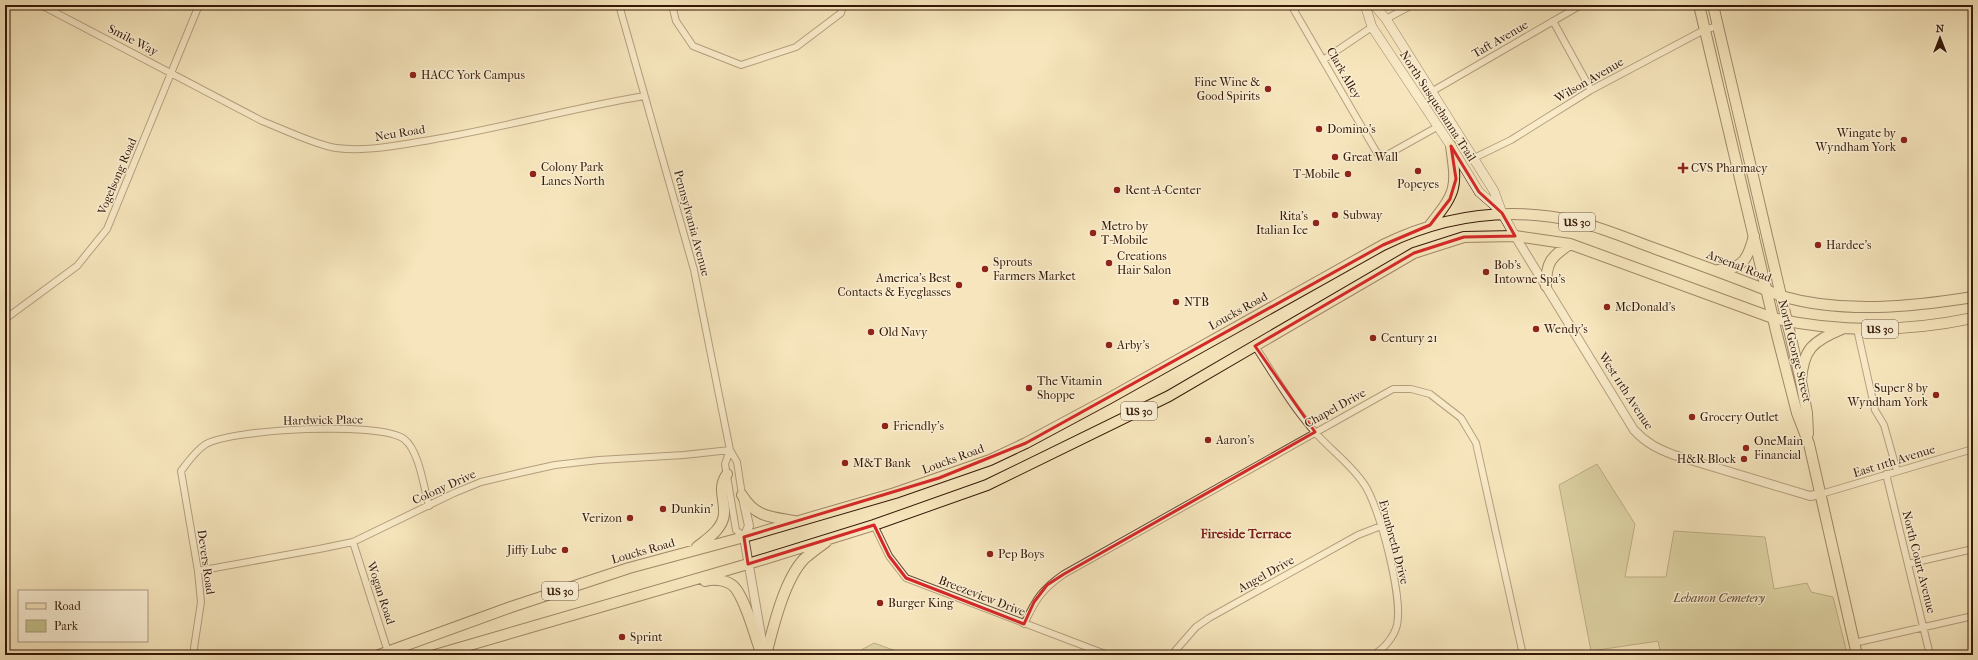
<svg xmlns="http://www.w3.org/2000/svg" width="1978" height="660" viewBox="0 0 1978 660" font-family="'IM FELL French Canon',serif">
  <style>
    .green { fill: #c3c38c; stroke: #7c6e49 }
    .lines { fill: none; stroke-linecap: round; stroke-linejoin: round }
    .minor-casing { stroke: #664c34; stroke-width: 8 }
    .tertiary-casing { stroke: #664c34; stroke-width: 10 }
    .secondary-casing { stroke: #361806; stroke-width: 10 }
    .primary-casing { stroke: #361806; stroke-width: 12 }
    .trunk-casing { stroke: #361806; stroke-width: 12 }
    .minor { stroke: #faefd4; stroke-width: 6 }
    .tertiary { stroke: #faefd4; stroke-width: 8 }
    .secondary { stroke: #faefd4; stroke-width: 9 }
    .primary { stroke: #f7e6bd; stroke-width: 10 }
    .trunk { stroke: #f7e6bd; stroke-width: 10 }
    .marked { fill: none; stroke: #d62828; stroke-width: 3; stroke-linejoin: round }
    .poi-dot { fill: #8f2418; stroke: #faefd4; stroke-width: 1.5 }
    .labels { text-anchor: middle; dominant-baseline: central; stroke-width: 3; stroke-linejoin: round; paint-order: stroke }
    .shield { fill: #faefd4; stroke: #715844; stroke-width: 1 }
    .shield-label { font-size: 11px; font-weight: bold; fill: #361806 }
    .street-label { font-size: 12px; fill: #361806; stroke: #faefd4 }
    .poi-label { font-size: 12px; fill: #361806; stroke: #faefd4; text-anchor: start }
    .park-label { font-size: 12px; font-style: italic; fill: #604b2e; stroke: #faefd4 }
    .neighbourhood-label { font-size: 13px; font-weight: bold; fill: #7a1f14; stroke: #faefd4 }
  </style>
  <rect width="100%" height="100%" fill="#f7e6bd"/>
  <filter id="stains"><feTurbulence type="fractalNoise" baseFrequency=".005" numOctaves="4"/><feColorMatrix values="0 0 0 0 .2 0 0 0 0 .09 0 0 0 0 .02 0 0 0 .5 -.17"/></filter>
  <radialGradient id="worn" r=".72"><stop offset=".6" stop-color="#630" stop-opacity="0"/><stop offset="1" stop-color="#630" stop-opacity=".3"/></radialGradient>
  <path class="green" d="M1597 464 1635 524 1625 577H1666L1674 531 1765 537 1774 589 1807 583 1811 592 1833 597 1847 653 1838 655H1661L1658 641 1591 651 1559 485Z
    M874 643 907 655H852Z"/>
  <g class="lines">
    <g class="minor-casing">
      <path id="minor" d="M41 5 262 121C283 129 315 145 336 148 367 152 399 145 430 140 502 128 572 108 644 96
        M619 5 694 270 730 450 737 462 742 495
        M672 5 676 21 693 46 741 65 796 47 841 13 843 5
        M1291 5 1377 153 1385 156 1437 127
        M1386 19 1412 5
        M1553 21 1591 90
        M1323 60 1372 27
        M1431 92 1581 5
        M1474 158 1511 140 1591 90 1704 30 1718 26
        M5 319 77 266 107 229 199 5
        M1857 329 1875 410 1884 425 1897 471
        M1255 346C1274 375 1291 405 1314 431 1330 450 1350 463 1364 484 1380 507 1403 598 1397 625 1394 637 1384 649 1373 655
        M730 450 725 464 736 530 744 537
        M1886 474 1930 655
        M1821 494 1973 449
        M874 525 889 556 906 578 1108 655
        M353 542 388 652
        M1908 564 1973 549
        M198 571 319 549 353 542 454 493 481 482 519 473 555 465 599 460 684 455 730 450
        M1024 624C1036 599 1041 590 1064 574L1393 389H1411L1430 394 1461 418 1476 443 1523 655
        M1854 643 1973 616
        M195 655 194 648 201 602 198 571 181 471C188 462 195 451 206 444 233 429 379 421 404 439 419 450 424 488 429 506
        M1173 655 1175 651 1196 627 1209 618 1358 535 1381 526"/>
    </g>
    <g class="tertiary-casing">
      <path id="tertiary" d="M1515 236 1634 430C1646 443 1658 449 1674 455L1810 496 1821 494
        M743 498 749 526 744 537 763 647"/>
    </g>
    <g class="secondary-casing">
      <path id="secondary" d="M1365 5 1372 27 1451 146 1479 192 1502 212
        M1374 5 1386 19 1494 191 1502 213 1515 236"/>
    </g>
    <g class="primary-casing">
      <path id="primary" d="M1699 5 1777 335 1797 413 1809 444 1857 655
        M1713 5 1801 381 1807 413 1808 434"/>
    </g>
    <g class="trunk-casing">
      <path id="trunk" d="M1430 225C1457 191 1457 188 1451 146
        M1718 270C1743 269 1748 259 1754 236
        M1546 286C1546 262 1551 257 1570 244
        M1801 381C1803 349 1813 341 1842 329
        M742 495C755 517 771 517 794 521
        M697 547C707 539 723 529 724 514 725 497 717 489 727 474
        M705 581C714 578 730 580 736 589 748 606 754 635 762 655
        M379 655 511 607 629 568 744 537 895 493 990 460 1026 443 1108 399 1383 245C1446 214 1511 206 1579 222 1606 229 1631 240 1656 249 1698 264 1740 279 1781 296 1843 314 1911 307 1973 297
        M435 655 748 564 874 525 987 485 1169 396 1414 253 1464 237 1515 236 1570 244 1773 318C1839 333 1906 332 1973 318
        M766 655C773 628 784 580 804 559 811 553 819 547 826 542"/>
    </g>
    <use href="#minor" class="minor"/>
    <use href="#tertiary" class="tertiary"/>
    <use href="#secondary" class="secondary"/>
    <use href="#primary" class="primary"/>
    <use href="#trunk" class="trunk"/>
  </g>
  <path d="M0 0H1978V660H0ZM1451 146 1479 192 1502 213 1515 236 1464 237 1414 253 1255 346 1315 432 1064 574 1047 585 1034 602 1024 624 906 578 889 556 874 525 748 564 744 537 939 478 1026 443 1383 245 1430 225 1450 199 1456 179Z" fill="#f7e6bd" fill-opacity=".55" fill-rule="evenodd"/>
  <path class="marked" d="M1451 146 1479 192 1502 213 1515 236 1464 237 1414 253 1255 346 1315 432 1064 574 1047 585 1034 602 1024 624 906 578 889 556 874 525 748 564 744 537 939 478 1026 443 1383 245 1430 225 1450 199 1456 179Z"/>
  <g class="poi-dot">
    <circle cx="413" cy="75" r="4"/>
    <circle cx="1268" cy="89" r="4"/>
    <circle cx="1319" cy="129" r="4"/>
    <circle cx="1904" cy="140" r="4"/>
    <circle cx="1335" cy="157" r="4"/>
    <path d="M1681 162h4v4h4v4h-4v4h-4v-4h-4v-4h4z"/>
    <circle cx="1418" cy="171" r="4"/>
    <circle cx="533" cy="174" r="4"/>
    <circle cx="1348" cy="174" r="4"/>
    <circle cx="1117" cy="190" r="4"/>
    <circle cx="1335" cy="215" r="4"/>
    <circle cx="1316" cy="223" r="4"/>
    <circle cx="1093" cy="233" r="4"/>
    <circle cx="1818" cy="245" r="4"/>
    <circle cx="1109" cy="263" r="4"/>
    <circle cx="985" cy="269" r="4"/>
    <circle cx="1486" cy="272" r="4"/>
    <circle cx="959" cy="285" r="4"/>
    <circle cx="1176" cy="302" r="4"/>
    <circle cx="1607" cy="307" r="4"/>
    <circle cx="1536" cy="329" r="4"/>
    <circle cx="871" cy="332" r="4"/>
    <circle cx="1373" cy="338" r="4"/>
    <circle cx="1109" cy="345" r="4"/>
    <circle cx="1029" cy="388" r="4"/>
    <circle cx="1936" cy="395" r="4"/>
    <circle cx="1692" cy="417" r="4"/>
    <circle cx="885" cy="426" r="4"/>
    <circle cx="1208" cy="440" r="4"/>
    <circle cx="1746" cy="448" r="4"/>
    <circle cx="1744" cy="459" r="4"/>
    <circle cx="845" cy="463" r="4"/>
    <circle cx="663" cy="509" r="4"/>
    <circle cx="630" cy="518" r="4"/>
    <circle cx="565" cy="550" r="4"/>
    <circle cx="990" cy="554" r="4"/>
    <circle cx="880" cy="603" r="4"/>
    <circle cx="622" cy="637" r="4"/>
  </g>
  <g class="labels">
    <g class="shield">
      <rect x="1559" y="213" width="36" height="18" rx="3"/>
      <rect x="1862" y="320" width="36" height="18" rx="3"/>
      <rect x="1121" y="402" width="36" height="18" rx="3"/>
      <rect x="542" y="582" width="36" height="18" rx="3"/>
    </g>
    <g class="shield-label">
      <text x="1577" y="222">US 30</text>
      <text x="1880" y="329">US 30</text>
      <text x="1139" y="411">US 30</text>
      <text x="560" y="591">US 30</text>
    </g>
    <g class="street-label">
      <text transform="translate(1500 39) rotate(-30)">Taft Avenue</text>
      <text transform="translate(133 40) rotate(27)">Smile Way</text>
      <text transform="translate(1344 73) rotate(60)">Clark Alley</text>
      <text transform="translate(1589 80) rotate(-30)">Wilson Avenue</text>
      <text transform="translate(1438 106) rotate(57)">North Susquehanna Trail</text>
      <text transform="translate(400 133) rotate(-9)">Neu Road</text>
      <text transform="translate(117 176) rotate(-67)">Vogelsong Road</text>
      <text transform="translate(692 223) rotate(75)">Pennsylvania Avenue</text>
      <text transform="translate(1739 266) rotate(21)">Arsenal Road</text>
      <text transform="translate(1238 311) rotate(-29)">Loucks Road</text>
      <text transform="translate(1795 351) rotate(76)">North George Street</text>
      <text transform="translate(1626 391) rotate(57)">West 11th Avenue</text>
      <text transform="translate(1335 408) rotate(-29)">Chapel Drive</text>
      <text transform="translate(323 420) rotate(-1)">Hardwick Place</text>
      <text transform="translate(953 459) rotate(-20)">Loucks Road</text>
      <text transform="translate(1894 461) rotate(-17)">East 11th Avenue</text>
      <text transform="translate(444 487) rotate(-24)">Colony Drive</text>
      <text transform="translate(1394 542) rotate(75)">Evunbreth Drive</text>
      <text transform="translate(643 551) rotate(-16)">Loucks Road</text>
      <text transform="translate(206 562) rotate(82)">Devers Road</text>
      <text transform="translate(1919 562) rotate(76)">North Court Avenue</text>
      <text transform="translate(1266 574) rotate(-29)">Angel Drive</text>
      <text transform="translate(381 593) rotate(72)">Wogan Road</text>
      <text transform="translate(982 596) rotate(21)">Breezeview Drive</text>
    </g>
    <g class="poi-label">
      <text x="421" y="75">HACC York Campus</text>
      <text x="1260" y="82" text-anchor="end">Fine Wine &amp;<tspan x="1260" dy="14">Good Spirits</tspan></text>
      <text x="1327" y="129">Domino's</text>
      <text x="1896" y="133" text-anchor="end">Wingate by<tspan x="1896" dy="14">Wyndham York</tspan></text>
      <text x="1343" y="157">Great Wall</text>
      <text x="541" y="167">Colony Park<tspan x="541" dy="14">Lanes North</tspan></text>
      <text x="1691" y="168">CVS Pharmacy</text>
      <text x="1340" y="174" text-anchor="end">T-Mobile</text>
      <text x="1418" y="184" text-anchor="middle">Popeyes</text>
      <text x="1125" y="190">Rent-A-Center</text>
      <text x="1343" y="215">Subway</text>
      <text x="1308" y="216" text-anchor="end">Rita's<tspan x="1308" dy="14">Italian Ice</tspan></text>
      <text x="1101" y="226">Metro by<tspan x="1101" dy="14">T-Mobile</tspan></text>
      <text x="1826" y="245">Hardee's</text>
      <text x="1117" y="256">Creations<tspan x="1117" dy="14">Hair Salon</tspan></text>
      <text x="993" y="262">Sprouts<tspan x="993" dy="14">Farmers Market</tspan></text>
      <text x="1494" y="265">Bob's<tspan x="1494" dy="14">Intowne Spa's</tspan></text>
      <text x="951" y="278" text-anchor="end">America's Best<tspan x="951" dy="14">Contacts &amp; Eyeglasses</tspan></text>
      <text x="1184" y="302">NTB</text>
      <text x="1615" y="307">McDonald's</text>
      <text x="1544" y="329">Wendy's</text>
      <text x="879" y="332">Old Navy</text>
      <text x="1381" y="338">Century 21</text>
      <text x="1117" y="345">Arby's</text>
      <text x="1037" y="381">The Vitamin<tspan x="1037" dy="14">Shoppe</tspan></text>
      <text x="1928" y="388" text-anchor="end">Super 8 by<tspan x="1928" dy="14">Wyndham York</tspan></text>
      <text x="1700" y="417">Grocery Outlet</text>
      <text x="893" y="426">Friendly's</text>
      <text x="1216" y="440">Aaron's</text>
      <text x="1754" y="441">OneMain<tspan x="1754" dy="14">Financial</tspan></text>
      <text x="1736" y="459" text-anchor="end">H&amp;R Block</text>
      <text x="853" y="463">M&amp;T Bank</text>
      <text x="671" y="509">Dunkin'</text>
      <text x="622" y="518" text-anchor="end">Verizon</text>
      <text x="557" y="550" text-anchor="end">Jiffy Lube</text>
      <text x="998" y="554">Pep Boys</text>
      <text x="888" y="603">Burger King</text>
      <text x="630" y="637">Sprint</text>
    </g>
    <g class="park-label">
      <text x="1719" y="598">Lebanon Cemetery</text>
    </g>
    <g class="neighbourhood-label">
      <text x="1246" y="533">Fireside Terrace</text>
    </g>
  </g>
  <rect width="1978" height="660" fill="none" stroke="#f7e6bd" stroke-width="20"/>
  <rect x="6" y="6" width="1966" height="648" fill="none" stroke="#361806" stroke-width="2"/>
  <rect x="10" y="10" width="1958" height="640" fill="none" stroke="#361806"/>
  <rect x="18" y="590" width="130" height="52" fill="#faefd4" stroke="#ac9982"/>
  <rect x="26" y="603" width="20" height="6" fill="#f7e6bd" stroke="#ac9982"/>
  <text x="54" y="610" font-size="12" fill="#361806">Road</text>
  <rect x="26" y="620" width="20" height="12" fill="#c3c38c" stroke="#ac9982"/>
  <text x="54" y="630" font-size="12" fill="#361806">Park</text>
  <g transform="translate(1940 38)" stroke="#faefd4" stroke-width="3" paint-order="stroke">
  <path d="M0-3L7 15L0 10L-7 15Z" fill="#361806"/>
  <text y="-6" font-size="11" font-weight="bold" text-anchor="middle" fill="#361806">N</text>
  </g>
  <rect width="100%" height="100%" filter="url(#stains)"/>
  <rect width="100%" height="100%" fill="url(#worn)"/>
</svg>
